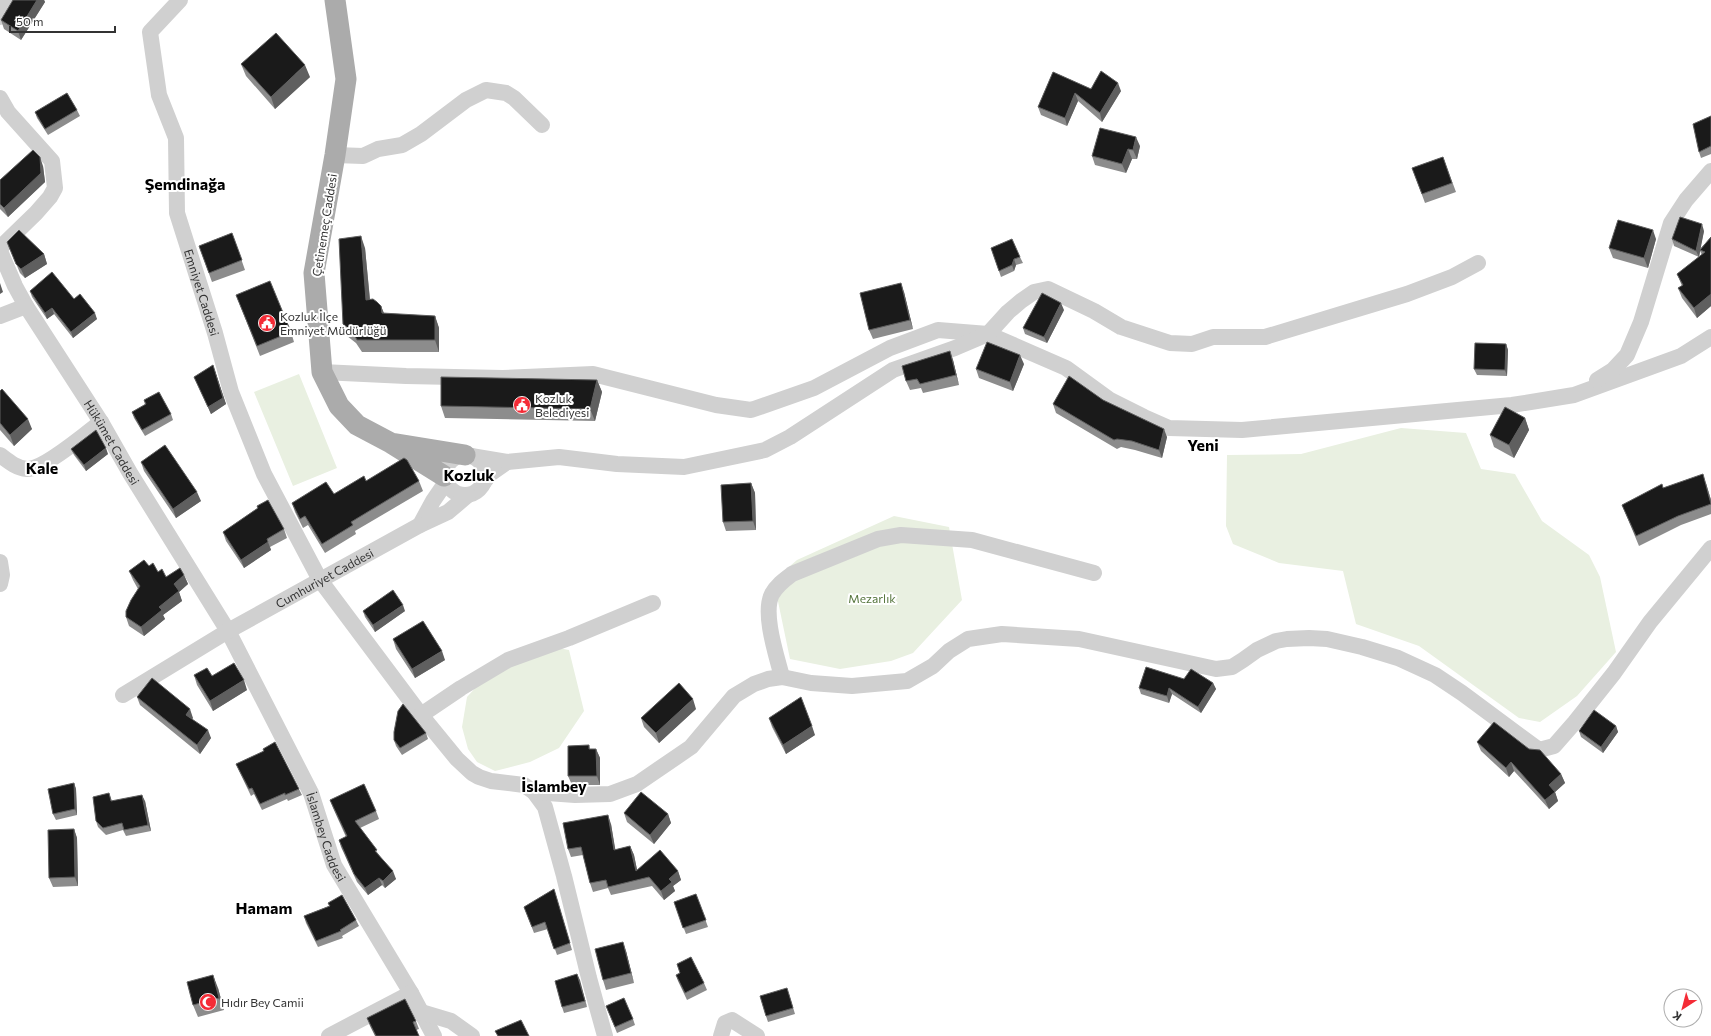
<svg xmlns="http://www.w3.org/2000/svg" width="1711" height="1036" viewBox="0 0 1711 1036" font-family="Commissioner,sans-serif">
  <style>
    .green { fill: #e9f0e1 }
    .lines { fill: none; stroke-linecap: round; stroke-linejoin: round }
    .minor { stroke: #d0d0d0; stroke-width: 16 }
    .major { stroke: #ababab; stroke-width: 21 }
    .wall { fill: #8c8c8c }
    .shaded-wall { fill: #5f5f5f }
    .building { fill: #1a1a1a; stroke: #5f5f5f }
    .labels { text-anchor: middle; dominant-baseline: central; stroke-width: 4; stroke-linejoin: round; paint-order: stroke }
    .street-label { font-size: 12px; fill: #333; stroke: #fff }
    .poi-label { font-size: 12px; fill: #333; stroke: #fff; text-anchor: start }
    .park-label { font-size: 12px; fill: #54743b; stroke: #fff }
    .district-label { font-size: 16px; font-weight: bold; fill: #000; stroke: #fff }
  </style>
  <rect width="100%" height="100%" fill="#fff"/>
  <path class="green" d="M299 374 337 468 293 486 254 392Z
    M1401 428 1466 433 1481 469 1515 474 1542 521 1589 555 1600 577 1616 652 1577 696 1540 722 1519 718 1419 646 1356 624 1343 571 1279 563 1233 544 1226 526 1227 455 1301 454Z
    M894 516 949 527 962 600 913 653 891 661 840 669 790 659 775 587 783 572 797 560Z
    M553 647 569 650 584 711 559 748 530 762 495 771 477 762 468 749 462 727 467 697 479 684 501 667Z"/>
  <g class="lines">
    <g class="minor">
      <path id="s1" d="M180 0 150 32 159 95 176 138 177 213 215 333 231 392 264 474 320 580 421 715 457 759 472 773 479 777 491 781 524 785 534 792 545 807 564 876 589 978 605 1036"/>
      <path d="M0 17 8 0"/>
      <path d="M0 98 8 112 52 161 55 188 50 197 36 213 0 248"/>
      <path d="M335 155 363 156 378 149 402 145 421 134 466 100 486 90 506 93 514 98 542 125"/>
      <path id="s2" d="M0 251 15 286 26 306 101 422 130 473 228 631 311 793 334 865 411 993 434 1036"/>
      <path d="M0 316 26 306"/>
      <path d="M322 372 406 376 503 378 593 374 716 405 751 410 814 388 890 348 938 330 988 334 1066 368 1110 400 1144 417 1169 428 1242 430 1512 405 1574 395 1681 356 1711 337"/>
      <path d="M1597 380 1613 370 1627 355 1641 322 1671 223 1686 200 1711 171"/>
      <path d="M0 455C8 461 16 468 27 469 43 470 87 433 101 422"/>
      <circle cx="465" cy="475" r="20"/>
      <path d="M471 456 507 462 490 474 483 483"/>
      <path d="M507 462 559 457 617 464 684 467 765 450 790 437 893 370 955 348 988 334 1008 312 1021 301 1034 292 1048 289 1094 311 1121 327 1170 343 1192 344 1213 337H1265L1407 294 1452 277 1478 263"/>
      <path d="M446 482 433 501 420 525 448 512 468 495"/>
      <path d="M0 562 2 575 0 584"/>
      <path d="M782 677C777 657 762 613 772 594 777 585 784 580 792 574L878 539 901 535 972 540 1094 573"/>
      <path id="s3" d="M123 695 228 631 420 525"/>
      <path d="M421 715 461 688 508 660 569 638 653 603"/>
      <path d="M534 792 575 795 610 794 637 784 691 747 734 696 754 684 768 679 782 677 811 683 852 686 907 681 933 666 949 651 968 639 1002 634 1079 639 1216 669 1232 667 1243 660 1257 650 1276 641 1287 639 1309 638 1327 639 1362 647 1398 658 1435 675 1462 693 1539 750 1554 746 1575 722 1614 673 1650 622 1711 548"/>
      <path d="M421 1012 451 1021 472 1036"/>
      <path d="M329 1036 411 993"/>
      <path d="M721 1036 725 1023 732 1020 757 1036"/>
    </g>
    <path class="major" d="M335 0 346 79 335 155 314 273 322 372 339 406 357 425 391 443
      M444 476 391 443 465 455"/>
  </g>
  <path class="wall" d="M13 0H44L45 2 21 40 4 29 1 20Z
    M241 64 310 77 275 109 246 76Z
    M1053 72 1091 89 1121 91 1102 122 1078 101 1067 126 1041 115 1038 107Z
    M77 110 80 116 48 135 37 118 35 112Z
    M1711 116V154L1701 158 1699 152Z
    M1140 146 1137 159H1132L1126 173 1095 165 1092 156Z
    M1443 157 1456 192 1425 203 1412 168Z
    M43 166 45 182 8 217 0 209V180Z
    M1704 231 1700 249 1711 237V306L1697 318 1682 298 1678 288 1682 286 1677 274 1702 255 1700 251 1699 257 1674 246 1672 239Z
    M232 233 245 270 212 282 199 246Z
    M1656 239 1648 268 1613 258 1609 248Z
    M7 242 44 254 47 264 25 278 20 273Z
    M365 248 370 299 381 306 384 314 435 316 439 328V352H362L356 343 347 336 343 324Z
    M991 248 1020 257 1023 263 1016 265 1014 271 1001 277Z
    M30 291 74 299 97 319 73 338 54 314 47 319 32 297Z
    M904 292 913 329 873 339 869 330Z
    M236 295 291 332 294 342 260 356Z
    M1064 310 1047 343 1025 334 1023 328Z
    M1506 344 1508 350 1507 376 1477 375 1474 369Z
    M953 360 959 385 923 393 921 388 910 390 906 381Z
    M1024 364 1013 391 979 378 976 369Z
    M215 371 226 404 211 414 194 377Z
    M597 380 602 392 595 421 445 418 441 406Z
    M0 391 32 429 14 446 0 430Z
    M144 400 171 414 173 420 145 436 134 418 132 412 145 405Z
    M1103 400 1167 437 1162 458 1135 450 1121 447 1117 449 1056 413 1053 404Z
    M1525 418 1529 430 1514 458 1494 447 1490 435Z
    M71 449 108 454 86 471 74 455Z
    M141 462 201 501 176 518 144 471Z
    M366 481H419L423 491 355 531 356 534 325 553 308 525 303 528 295 512 292 503 334 494Z
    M751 483 755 493 756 530 726 531 723 522Z
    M1706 483 1711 500V514L1681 525 1639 546 1622 505 1663 488Z
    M257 506 284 529 287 538 270 547 271 550 244 568 226 541 223 532 258 509Z
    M149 566 166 577 184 575 188 584 179 592 182 601 163 615 165 619 144 636 129 626 126 617 138 589 133 580 129 571Z
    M363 611H405L375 632 365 617Z
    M393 639 445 660 415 678 396 649Z
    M194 675 212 676 247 690 213 711 197 685Z
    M1213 683 1216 689 1201 713 1172 694 1169 703 1141 694 1139 688Z
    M137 697 193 718 192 719 211 738 200 754 140 705Z
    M696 709 659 743 644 727 641 718Z
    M769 718 815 735 786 754 772 727Z
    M1616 726 1618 732 1603 753 1581 737 1579 731Z
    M426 733 428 739 402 755 396 746 394 740Z
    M1477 742 1561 774 1565 783 1555 792 1558 801 1549 809 1514 771 1509 777 1481 751Z
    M589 745 590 749H596L600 758V785H572L568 776Z
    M263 749 299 789 302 795 288 801 287 799 262 810 254 794 251 796 239 771 236 764 264 751Z
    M74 783 76 789 77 815 56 820 53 814Z
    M109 793 112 801H145L151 831 126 836 123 830 106 835 98 827 96 821Z
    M330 800 376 811 379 819 360 828 396 879 385 888 382 885 368 895 357 882 341 847 339 840 346 837 333 808Z
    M624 813 668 814 671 823 654 844 627 822Z
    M611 824 615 850 630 846 634 855 637 870 678 871 681 880 673 886 675 891 664 900 652 886 611 895 608 888 593 892 590 883 583 855 571 857 568 849Z
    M74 829 77 838 78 886 53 887 49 878Z
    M554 889 572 950 557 955 548 929 534 933 524 907Z
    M696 894 708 927 686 934 674 902Z
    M328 903 356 920 359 926 342 936 343 938 318 947 306 923 304 916 329 906Z
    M626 951 634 983 606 990 603 980Z
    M577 974 587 1007 564 1013 562 1007Z
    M676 975 704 983 707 990 687 1000 678 981Z
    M218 988 224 1010 198 1017 193 1005Z
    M789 994 795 1014 768 1022 766 1016Z
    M606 1006 633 1019 635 1025 617 1033Z
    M367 1018 416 1021 419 1029 416 1030 419 1036H375L370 1026Z"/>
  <path class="shaded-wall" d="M37 0H44L45 2 21 40 18 31Z
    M305 65 310 77 275 109 271 97Z
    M1118 83 1121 91 1102 122 1100 113Z
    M1075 93 1078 101 1067 126 1065 118Z
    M1136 137 1140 146 1137 159 1133 150Z
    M1128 149 1132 159 1126 173 1122 164Z
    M40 157 43 166 45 182 8 217 4 208Z
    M1702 224 1704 231 1699 257 1696 251Z
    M1653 230 1656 239 1648 268 1644 258Z
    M361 236 365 248 371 312 366 300Z
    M44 254 47 264 25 278 21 269Z
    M1014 259 1016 265 1014 271 1012 265Z
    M0 283 3 292 0 294Z
    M901 283 904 292 913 329 910 320Z
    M1711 294V306L1697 318 1694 308Z
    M1061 303 1064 310 1047 343 1044 337Z
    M381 306 386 318 382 313Z
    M52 308 54 314 47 319 45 313Z
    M95 313 97 319 73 338 71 332Z
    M435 316 439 328V352L435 340Z
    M1506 344 1508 350 1507 376 1505 370Z
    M950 351 953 360 959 385 956 375Z
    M1020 355 1024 364 1013 391 1010 382Z
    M213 365 226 404 211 414 208 407Z
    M597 380 602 392 595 421 590 409Z
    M1525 418 1529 430 1514 458 1509 445Z
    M28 419 32 429 14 446 10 435Z
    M1164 429 1167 437 1162 458 1159 450Z
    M106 448 108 454 86 471 84 465Z
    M1703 474 1711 500V502Z
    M751 483 755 493 756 530 753 521Z
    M197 492 201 501 176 518 173 509Z
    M268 542 271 550 244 568 241 560Z
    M184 575 188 584 179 592 182 601 163 615 165 619 144 636 141 627 159 607 174 584Z
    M403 605 405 611 375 632 373 625Z
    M442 651 445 660 415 678 412 669Z
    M244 680 247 690 213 711 210 701Z
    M1213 683 1216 689 1201 713 1198 707Z
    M1169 688 1172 694 1169 703 1167 696Z
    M693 699 696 709 659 743 656 733Z
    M190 709 193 718 189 723 186 715Z
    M812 726 815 735 786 754 783 745Z
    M1616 726 1618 732 1603 753 1601 747Z
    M208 730 211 738 200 754 197 745Z
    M596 749 600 758V785L597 776Z
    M1511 762 1514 771 1509 777 1506 768Z
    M1561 774 1565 783 1555 792 1558 801 1549 809 1545 800 1549 785Z
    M74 783 76 789 77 815 75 809Z
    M142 795 145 801 151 831 148 825Z
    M668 814 671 823 654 844 650 835Z
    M608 815 611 824 617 859 614 850Z
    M74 829 77 838 78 886 75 877Z
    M630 846 634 855 639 879 636 871Z
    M393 871 396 879 385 888 383 881Z
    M678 871 681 880 673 886 675 891 664 900 661 891 669 879Z
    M379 878 382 885 368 895 365 888Z
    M623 942 626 951 634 983 631 973Z
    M577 974 580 980 587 1007 585 1001Z
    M213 975 218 988 224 1010 219 998Z"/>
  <path class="building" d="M13 0H37L18 31 1 20Z
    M276 33 305 65 271 97 241 64Z
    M1101 71 1118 83 1100 113 1075 93 1065 118 1038 107 1053 72 1091 89Z
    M67 93 77 110 45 129 35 112Z
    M1711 116V146L1699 152 1693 124Z
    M1100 128 1136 137 1133 150 1128 149 1122 164 1092 156Z
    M33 150 40 157 41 173 4 208 0 204V180Z
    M1443 157 1452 183 1422 194 1412 168Z
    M1680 217 1702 224 1696 251 1672 239Z
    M1618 220 1653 230 1644 258 1609 248Z
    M19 230 44 254 21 269 16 264 7 242Z
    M232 233 242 260 209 273 199 246Z
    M361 236 366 300 373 299 377 302 381 306 382 313 435 316V340H357L352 331 343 324 339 239Z
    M1711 237V294L1694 308 1678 288 1683 285 1677 274 1705 252 1700 250Z
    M1012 239 1020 257 1014 259 1012 265 999 271 991 248Z
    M52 272 74 299 80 294 95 313 71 332 52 308 45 313 30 291Z
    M270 281 291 332 257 346 236 295Z
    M901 283 910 320 869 330 860 293Z
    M1042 293 1061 303 1044 337 1023 328Z
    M987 342 1020 355 1010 382 976 369Z
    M1475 343 1506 344 1505 370 1474 369Z
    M950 351 956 375 920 384 917 379 906 381 902 366Z
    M213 365 223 398 208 407 194 377Z
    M1069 376 1103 400 1164 429 1159 450 1132 441 1117 439 1114 440 1053 404Z
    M441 377 597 380 590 409 441 406Z
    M2 389 28 419 10 435 0 423V391Z
    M159 392 171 414 142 430 132 412 146 404 144 400Z
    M1505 407 1525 418 1509 445 1490 435Z
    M96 430 106 448 84 465 71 449Z
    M165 445 197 492 173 509 141 462Z
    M404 458 407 460 419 481 351 522 353 525 322 544 305 516 300 519 292 503 326 482 334 494 364 476 366 481Z
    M1703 474 1711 504 1678 516 1636 536 1622 505 1662 484 1663 488Z
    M751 483 753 521 723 522 721 485Z
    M268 500 284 529 267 539 268 542 241 560 223 532 258 508 257 506Z
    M144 560 149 566 153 563 158 572 162 569 166 577 180 568 184 575 174 584 179 591 159 607 162 610 141 627 126 617V611L131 600 140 586 129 571Z
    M393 590 403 605 373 625 363 611Z
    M423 621 442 651 412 669 393 639Z
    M234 663 244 680 210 701 194 675 207 668 212 676Z
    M1146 667 1184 679 1191 669 1213 683 1198 707 1169 688 1167 696 1139 688Z
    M152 678 190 709 186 715 208 730 197 745 137 697Z
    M679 683 693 699 656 733 641 718Z
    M801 697 812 726 783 745 769 718Z
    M403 704 426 733 400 748 394 740V732L398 711Z
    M1594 710 1616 726 1601 747 1579 731Z
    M1494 722 1529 749 1540 750 1561 774 1549 785 1555 792 1545 800 1511 762 1506 768 1477 742Z
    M275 742 299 789 285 795V793L260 804 252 788 249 789 236 764 264 751 263 749Z
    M589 745V749H596L597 776H568V746Z
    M74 783 75 809 53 814 48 789Z
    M364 784 376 811 355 821 377 850 375 851 393 871 383 881 379 878 365 888 354 874 339 840 347 836 330 800Z
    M641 792 668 814 650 835 624 813Z
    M109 793 111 801 142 795 148 825 124 830 122 823 103 828 96 821 93 797Z
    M608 815 614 850 630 846 636 871 660 850 678 871 669 879 672 882 661 891 649 877 608 887 606 880 590 883 581 847 568 849 563 823Z
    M74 829 75 877 49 878 48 830Z
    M554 889 570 943 554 949 545 922 532 927 524 907Z
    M696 894 706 920 683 928 674 902Z
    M342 895 356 920 340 930 341 931 316 941 304 916 330 906 328 903Z
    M623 942 631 973 603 980 595 949Z
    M691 957 704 983 685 993 676 975 680 973 677 964Z
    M577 974 585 1001 562 1007 555 981Z
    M213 975 219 998 193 1005 187 982Z
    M787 988 793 1008 766 1016 760 996Z
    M624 998 633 1019 615 1027 606 1006Z
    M405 999 416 1021 413 1022 419 1036H376L367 1018Z
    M521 1020 529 1036H498L495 1031Z"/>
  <defs>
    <g id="civic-disc" transform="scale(0.9)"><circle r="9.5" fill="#f42b36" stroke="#fff"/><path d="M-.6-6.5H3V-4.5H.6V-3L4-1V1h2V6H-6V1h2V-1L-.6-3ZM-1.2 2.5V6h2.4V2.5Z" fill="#fff"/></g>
    <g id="mosque-disc" transform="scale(0.9)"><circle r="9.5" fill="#f42b36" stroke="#fff"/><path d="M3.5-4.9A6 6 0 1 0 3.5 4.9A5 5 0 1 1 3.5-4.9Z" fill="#fff"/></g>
  </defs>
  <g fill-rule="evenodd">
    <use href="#civic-disc" x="267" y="323"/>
    <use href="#civic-disc" x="522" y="405"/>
    <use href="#mosque-disc" x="208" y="1002"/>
  </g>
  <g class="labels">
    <g class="street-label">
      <text transform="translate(324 225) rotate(-81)">Çetinemeç Caddesi</text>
      <text stroke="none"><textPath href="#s1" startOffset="312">Emniyet Caddesi</textPath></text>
      <text stroke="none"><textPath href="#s2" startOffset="222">Hükümet Caddesi</textPath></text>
      <text stroke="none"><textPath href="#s3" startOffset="233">Cumhuriyet Caddesi</textPath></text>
      <text stroke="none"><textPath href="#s2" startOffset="672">İslambey Caddesi</textPath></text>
    </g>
    <g class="poi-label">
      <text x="280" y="316">Kozluk İlçe<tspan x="280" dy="14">Emniyet Müdürlüğü</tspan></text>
      <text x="535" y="398">Kozluk<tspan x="535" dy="14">Belediyesi</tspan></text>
      <text x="221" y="1002">Hıdır Bey Camii</text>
    </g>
    <g class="park-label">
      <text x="872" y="598">Mezarlık</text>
    </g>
    <g class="district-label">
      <text x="185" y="183">Şemdinağa</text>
      <text x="1203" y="444">Yeni</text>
      <text x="42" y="467">Kale</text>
      <text x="469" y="474">Kozluk</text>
      <text x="554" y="785">İslambey</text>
      <text x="264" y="907">Hamam</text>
    </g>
  </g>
  <g transform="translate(1683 1008) rotate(216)"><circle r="19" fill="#ffffff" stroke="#adadad"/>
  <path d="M0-3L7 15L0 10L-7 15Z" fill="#f42b36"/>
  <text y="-6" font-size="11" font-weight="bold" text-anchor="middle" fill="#333333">K</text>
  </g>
  <path d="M10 26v6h105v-6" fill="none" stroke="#333333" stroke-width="2"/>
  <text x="16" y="26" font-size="12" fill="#333333" stroke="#ffffff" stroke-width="3" paint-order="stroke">50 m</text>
</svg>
